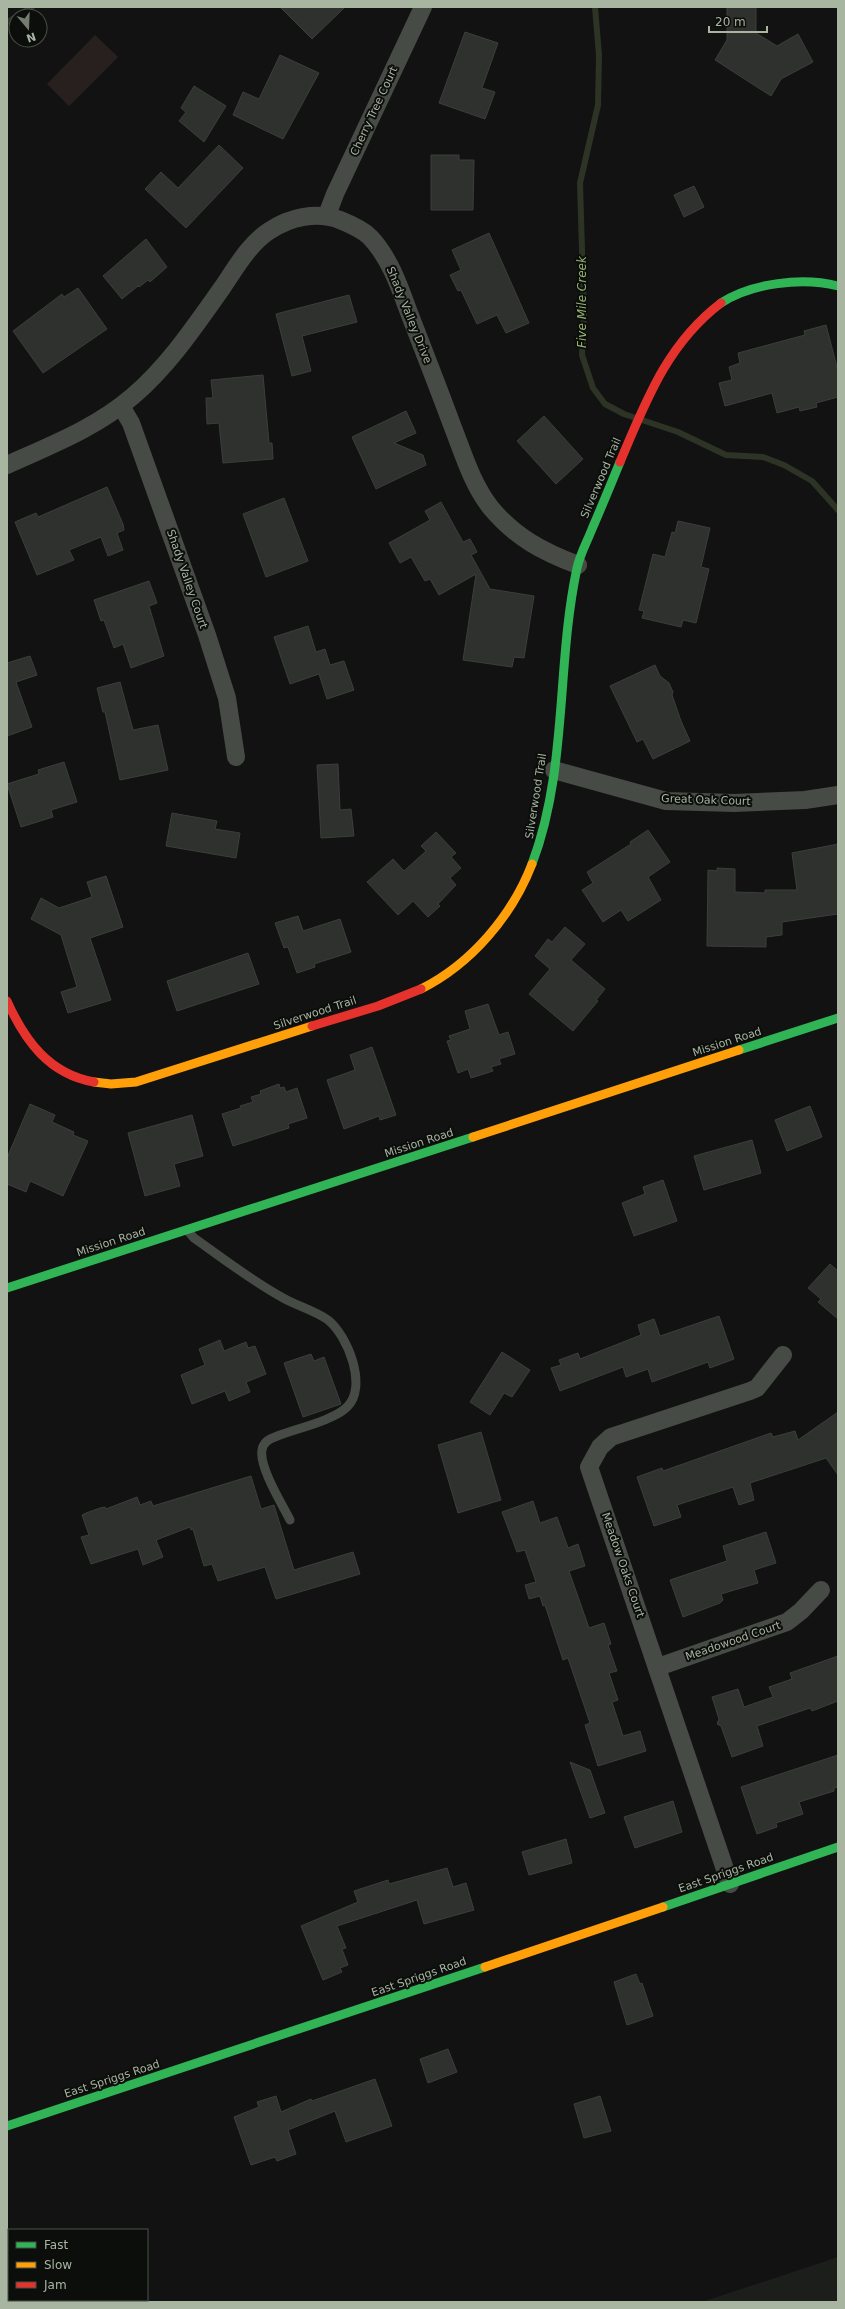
<svg xmlns="http://www.w3.org/2000/svg" width="845" height="2309" viewBox="0 0 845 2309" font-family="'DejaVu Sans',sans-serif">
  <style>
    .built { fill: #1c1e1c }
    .green { fill: #28201e }
    .lines { fill: none; stroke-linecap: round; stroke-linejoin: round }
    .stream { stroke: #2d3425; stroke-width: 6 }
    .building { fill: #2e312e; stroke: #3b3f3a }
    .lane { stroke: #474b46; stroke-width: 9 }
    .street { stroke: #474b46; stroke-width: 18 }
    .fast { stroke: #30b455; stroke-width: 9 }
    .slow { stroke: #ff9f0a; stroke-width: 9 }
    .jam { stroke: #e5322d; stroke-width: 9 }
    .labels { text-anchor: middle; dominant-baseline: central; stroke-width: 4; stroke-linejoin: round; paint-order: stroke }
    .street-label { font-size: 11px; fill: #a7b5a1; stroke: #0c0e0c }
    .water-label { font-size: 12px; font-style: italic; fill: #95b474; stroke: #0c0e0c }
  </style>
  <rect width="100%" height="100%" fill="#121212"/>
  <path class="built" d="M838 2257V2302H702Z"/>
  <path class="green" d="M95 35 118 57 69 106 47 84Z"/>
  <g class="lines">
    <path class="stream" d="M595 7 599 55 598 105 580 183 584 316 582 355 593 388 605 404 624 414 678 432 726 455 763 457 784 465 812 481 838 510
      M17 16 32 7
      M7 22 16 17"/>
  </g>
  <path class="building" d="M280 7H345L312 39Z
    M727 7H756V33L777 46 798 34 813 62 781 79 771 96 715 60 727 40Z
    M465 32 498 43 482 88 495 92 485 119 439 103Z
    M280 55 319 73 283 139 233 115 243 92 259 99Z
    M194 86 226 106 204 142 179 121 186 112 181 108Z
    M219 145 243 168 186 228 145 189 161 172 178 188Z
    M431 155H459V160H474L473 210H431Z
    M694 186 704 207 684 217 674 195Z
    M489 233 529 323 506 333 497 315 477 324 461 290 458 291 450 275 461 270 452 250Z
    M146 239 167 267 150 282 148 280 139 287 138 286 122 299 103 276Z
    M78 288 107 329 43 373 13 331 62 294 64 297Z
    M349 295 357 322 302 336 311 371 292 376 276 314Z
    M826 325 838 371V397L816 403 817 407 800 411 799 407 777 413 772 393 725 406 719 383 732 380 729 367 740 363 738 353 805 335 804 331Z
    M263 375 269 443H272L273 459 223 463 219 423 207 424 206 398H213L211 380Z
    M406 411 416 433 394 443 423 455 426 465 376 489 352 437Z
    M544 416 583 459 556 484 517 441Z
    M107 487 123 524 124 530 117 533 123 550 108 556 101 537 69 550 74 560 37 575 15 522 36 513 38 517Z
    M284 498 308 561 266 577 243 514Z
    M441 502 463 542 470 539 477 552 471 555 490 589 534 596 524 658 514 657 512 667 463 660 476 574 439 595 430 579 425 581 411 557 400 563 389 543 430 520 425 511Z
    M678 521 710 528 701 567 709 569 696 623 683 620 681 627 642 618 644 611 639 610 653 554 665 557 672 532 675 533Z
    M149 581 157 603 149 606 164 656 131 668 123 644 114 648 104 620 101 621 94 600Z
    M308 626 316 652 325 649 330 665 344 661 354 690 327 699 319 674 290 684 274 637Z
    M30 656 37 675 16 682 32 727 7 736V663Z
    M655 665 660 676 669 683 673 692 672 695 681 721 690 741 653 759 643 739 637 742 610 686Z
    M120 682 133 730 158 725 168 770 120 780 105 712H103L97 688Z
    M64 762 77 802 51 810 53 817 21 827 7 784 39 774 38 770Z
    M338 764 340 810 351 809 354 836 321 838 317 765Z
    M172 813 217 821 215 829 240 833 236 858 166 846Z
    M648 830 670 862 648 877 661 900 628 921 621 910 603 922 582 890 593 883 587 872 631 844 630 842Z
    M436 832 456 853 451 857 461 868 450 878 456 885 438 904 440 906 428 917 413 901 398 915 367 882 393 859 404 871 426 851 421 846Z
    M838 844V914L782 922V935L766 937V947L707 946 708 870 717 871V868L735 869V892L765 893V890H797L792 853Z
    M106 876 123 927 90 938 111 1000 68 1013 61 992 77 987 61 935 31 919 41 898 59 908 92 897 87 882Z
    M298 916 303 931 340 919 351 952 314 964 315 967 297 973 288 947 284 948 275 923Z
    M565 927 585 944 571 960 605 989 596 1000 598 1001 573 1031 529 994 550 969 535 956 548 939 552 942Z
    M248 953 259 984 177 1011 167 981Z
    M488 1004 499 1035 508 1032 515 1054 499 1059 501 1064 491 1067 493 1071 471 1078 468 1069 458 1073 447 1041 451 1040 449 1036 470 1029 465 1011Z
    M372 1047 396 1115 380 1120 379 1116 344 1129 327 1080 355 1070 350 1055Z
    M279 1084 280 1088 284 1087 286 1092 297 1088 307 1118 288 1124 289 1128 233 1146 222 1114 241 1108 240 1106 253 1102 251 1097 261 1094 260 1091Z
    M30 1104 55 1115 52 1122 74 1132 73 1135 88 1141 63 1196 30 1181 26 1192 7 1184V1158Z
    M810 1106 822 1137 787 1151 775 1120Z
    M192 1115 203 1156 174 1164 180 1186 145 1196 128 1133Z
    M752 1140 761 1173 704 1190 694 1156Z
    M663 1180 677 1221 634 1236 622 1203 645 1194 643 1187Z
    M830 1264 838 1271V1319L818 1302 821 1299 808 1288Z
    M719 1316 734 1359 710 1368 708 1362 652 1382 648 1369 626 1377 623 1367 560 1391 551 1368 561 1365 559 1360 578 1353 580 1359 641 1335 638 1325 654 1319 660 1336Z
    M220 1340 224 1351 246 1342 248 1348 255 1346 266 1374 246 1382 250 1392 229 1401 225 1391 192 1404 181 1375 205 1365 199 1349Z
    M502 1352 530 1370 512 1397 504 1393 490 1415 470 1402Z
    M311 1354 314 1361 324 1357 341 1404 303 1417 284 1363Z
    M838 1412V1475L826 1458 750 1483 754 1500 739 1505 733 1487 677 1505 681 1517 654 1526 637 1477 662 1468 663 1471 771 1433 773 1437 795 1431 798 1440Z
    M481 1432 501 1500 458 1513 438 1445Z
    M251 1476 261 1509 274 1505 294 1570 353 1552 360 1574 276 1599 265 1567 218 1581 212 1564 204 1566 193 1529 191 1530 190 1527 156 1540 163 1557 143 1565 138 1549 91 1564 81 1537 89 1535 82 1515 86 1513 100 1508 105 1507 106 1509 137 1497 140 1505 151 1501 153 1506Z
    M533 1501 540 1523 557 1517 568 1548 578 1544 585 1566 569 1571 589 1628 604 1623 611 1644 608 1645 617 1671 609 1673 618 1700 612 1702 623 1736 640 1731 646 1751 598 1766 585 1725 590 1723 568 1658 563 1660 545 1605 543 1606 540 1596 529 1599 525 1585 536 1582 525 1550 517 1552 502 1512Z
    M766 1532 776 1563 754 1570 758 1583 721 1594 723 1600 720 1603 683 1617 670 1580 727 1561 723 1546Z
    M838 1656V1701L812 1711 810 1708 757 1726 763 1746 732 1757 721 1726 717 1724 719 1719 712 1697 738 1689 744 1707 773 1697 769 1687 792 1679 790 1673Z
    M838 1755V1787L834 1788V1791L799 1802 803 1814 776 1823 777 1827 757 1834 741 1787Z
    M570 1762 590 1770 605 1813 590 1818Z
    M673 1801 682 1832 635 1848 624 1817Z
    M566 1839 572 1863 529 1875 522 1852Z
    M447 1868 453 1887 466 1883 474 1910 424 1924 417 1900 337 1926 346 1948 342 1949 348 1965 340 1968 342 1972 323 1980 301 1926 358 1902 354 1891 388 1880 389 1884Z
    M636 1974 640 1984 642 1983 653 2016 627 2025 614 1982Z
    M448 2049 457 2072 428 2083 420 2059Z
    M375 2079 392 2126 346 2142 335 2111 288 2130 296 2154 277 2161 275 2157 251 2165 234 2117 259 2107 257 2102 276 2096 281 2112 311 2099 312 2101Z
    M600 2096 611 2131 584 2138 574 2104Z"/>
  <g class="lines">
    <path class="lane" d="M187 1230 194 1238C224 1259 253 1282 285 1299 298 1306 316 1311 328 1320 348 1336 368 1387 347 1407 333 1421 294 1429 275 1437 269 1439 263 1443 262 1450 259 1467 282 1504 290 1520"/>
    <path class="street" d="M327 215 335 194 423 7
      M121 406 131 423 207 635 227 698 236 757
      M7 465C51 445 96 428 133 396 169 365 195 326 222 288 235 269 249 244 269 231 290 217 317 211 340 220 350 224 362 229 370 237 389 257 399 285 408 310 423 349 438 387 452 425 463 453 472 484 491 508 515 537 543 552 578 565
      M554 770 666 801 734 803 805 800 838 795
      M658 1667 787 1622 801 1611 821 1590
      M730 1884 589 1467 600 1447 611 1437 750 1391 757 1388 783 1355"/>
    <path class="fast" d="M721 303C752 283 802 277 838 286
      M532 864C568 769 556 666 577 568 580 554 587 542 592 529 602 506 611 484 620 462
      M739 1050 838 1018
      M7 1288 473 1137
      M663 1907 838 1847
      M7 2126 485 1967"/>
    <path class="slow" d="M421 989C471 964 512 916 532 864
      M94 1082 111 1084 136 1082 312 1026
      M473 1137 739 1050
      M485 1967 663 1907"/>
    <path class="jam" d="M620 462C646 401 667 344 721 303
      M7 1001C25 1041 49 1074 94 1082
      M312 1026 378 1006 421 989"/>
  </g>
  <g class="labels">
    <g class="street-label">
      <text transform="translate(374 111) rotate(-65)">Cherry Tree Court</text>
      <text transform="translate(409 315) rotate(68)">Shady Valley Drive</text>
      <text transform="translate(601 478) rotate(-67)">Silverwood Trail</text>
      <text transform="translate(187 579) rotate(71)">Shady Valley Court</text>
      <text transform="translate(536 796) rotate(-81)">Silverwood Trail</text>
      <text transform="translate(706 800) rotate(2)">Great Oak Court</text>
      <text transform="translate(315 1013) rotate(-18)">Silverwood Trail</text>
      <text transform="translate(727 1042) rotate(-18)">Mission Road</text>
      <text transform="translate(419 1143) rotate(-18)">Mission Road</text>
      <text transform="translate(111 1242) rotate(-18)">Mission Road</text>
      <text transform="translate(623 1565) rotate(71)">Meadow Oaks Court</text>
      <text transform="translate(733 1641) rotate(-19)">Meadowood Court</text>
      <text transform="translate(726 1873) rotate(-19)">East Spriggs Road</text>
      <text transform="translate(419 1977) rotate(-19)">East Spriggs Road</text>
      <text transform="translate(112 2079) rotate(-18)">East Spriggs Road</text>
    </g>
    <g class="water-label">
      <text transform="translate(582 302) rotate(-90)">Five Mile Creek</text>
    </g>
  </g>
  <rect width="845" height="2309" fill="none" stroke="#a7b5a1" stroke-width="16"/>
  <rect x="8" y="2229" width="140" height="72" fill="#0c0e0c" stroke="#4a5148"/>
  <rect x="16" y="2242" width="20" height="6" fill="#30b455" stroke="#4a5148"/>
  <text x="44" y="2249" font-size="12" fill="#a7b5a1">Fast</text>
  <rect x="16" y="2262" width="20" height="6" fill="#ff9f0a" stroke="#4a5148"/>
  <text x="44" y="2269" font-size="12" fill="#a7b5a1">Slow</text>
  <rect x="16" y="2282" width="20" height="6" fill="#e5322d" stroke="#4a5148"/>
  <text x="44" y="2289" font-size="12" fill="#a7b5a1">Jam</text>
  <g transform="translate(28 28) rotate(161)"><circle r="19" fill="#0c0e0c" stroke="#4a5148"/>
  <path d="M0-3L7 15L0 10L-7 15Z" fill="#737c6f"/>
  <text y="-6" font-size="11" font-weight="bold" text-anchor="middle" fill="#a7b5a1">N</text>
  </g>
  <path d="M709 26v6h58v-6" fill="none" stroke="#a7b5a1" stroke-width="2"/>
  <text x="715" y="26" font-size="12" fill="#a7b5a1" stroke="#0c0e0c" stroke-width="3" paint-order="stroke">20 m</text>
</svg>
